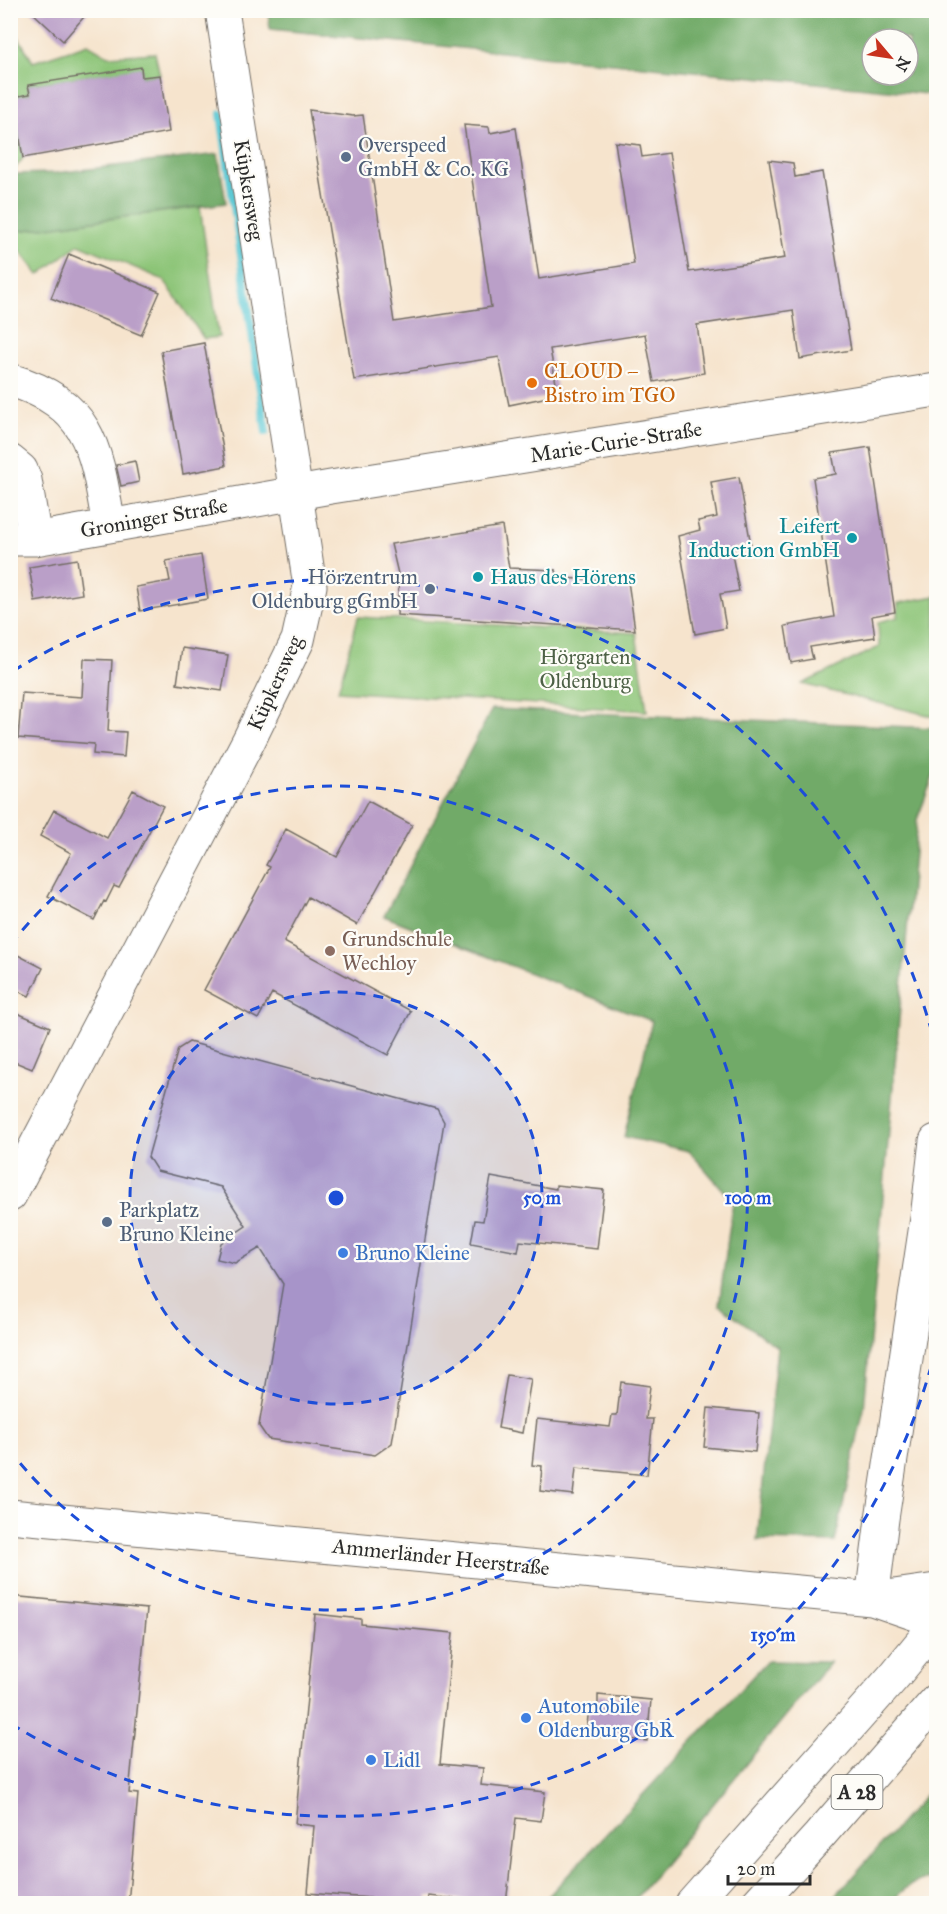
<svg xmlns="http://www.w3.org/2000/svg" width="947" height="1914" viewBox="0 0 947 1914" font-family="'IM FELL Great Primer',serif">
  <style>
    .green { fill: #8cc477; stroke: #5c7851; stroke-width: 1.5 }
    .forest { fill: #71aa68; stroke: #4e6a4a; stroke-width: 1.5; fill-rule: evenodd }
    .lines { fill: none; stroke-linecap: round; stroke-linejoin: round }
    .stream { stroke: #5dc9d5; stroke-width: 8 }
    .building { fill: #ba9fc8 }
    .minor-casing { stroke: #726c64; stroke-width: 35 }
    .highway-casing { stroke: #726c64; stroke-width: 35 }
    .minor { stroke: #fff; stroke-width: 33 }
    .highway { stroke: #fff; stroke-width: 33 }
    .ring { fill: none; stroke: #1d4ed8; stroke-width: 3; stroke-dasharray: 10 8 }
    .service-dot { fill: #5c6f8a; stroke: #fdfcf7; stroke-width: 2 }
    .food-dot { fill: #e8710a; stroke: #fdfcf7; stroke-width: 2 }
    .culture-dot { fill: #0f9aa8; stroke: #fdfcf7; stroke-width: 2 }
    .education-dot { fill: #8d6e63; stroke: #fdfcf7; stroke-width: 2 }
    .shop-dot { fill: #3f7fe0; stroke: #fdfcf7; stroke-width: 2 }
    .labels { text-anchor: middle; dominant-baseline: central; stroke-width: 4.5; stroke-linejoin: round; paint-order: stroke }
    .shield { fill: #fdfcf7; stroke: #6a6a68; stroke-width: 1.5 }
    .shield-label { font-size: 20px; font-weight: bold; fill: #2b2b2b }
    .service-label { font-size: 21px; fill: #4e5e75; stroke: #fdfcf7; text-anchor: start }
    .street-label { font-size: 21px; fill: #2b2b2b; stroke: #fdfcf7 }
    .food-label { font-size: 21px; fill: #c56008; stroke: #fdfcf7; text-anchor: start }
    .culture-label { font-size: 21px; fill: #0d838f; stroke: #fdfcf7; text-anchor: end }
    .park-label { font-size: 21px; fill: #4d6146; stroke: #fdfcf7 }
    .education-label { font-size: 21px; fill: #785e54; stroke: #fdfcf7; text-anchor: start }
    .shop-label { font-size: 21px; fill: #366cbe; stroke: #fdfcf7; text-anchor: start }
    .centre { fill: #1d4ed8; stroke: #fdfcf7; stroke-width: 3 }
    .ring-label { font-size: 18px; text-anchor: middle; font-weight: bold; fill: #1d4ed8; stroke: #fdfcf7; stroke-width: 4.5; stroke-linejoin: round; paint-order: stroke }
  </style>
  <rect width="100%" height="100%" fill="#fdfcf7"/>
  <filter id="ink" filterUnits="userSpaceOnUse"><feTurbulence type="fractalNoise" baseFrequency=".0167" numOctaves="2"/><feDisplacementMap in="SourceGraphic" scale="12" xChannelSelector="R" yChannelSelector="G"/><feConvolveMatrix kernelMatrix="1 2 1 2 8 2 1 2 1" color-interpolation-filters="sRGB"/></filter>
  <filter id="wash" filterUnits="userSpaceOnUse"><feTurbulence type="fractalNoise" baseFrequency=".008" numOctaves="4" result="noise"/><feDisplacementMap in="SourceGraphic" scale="24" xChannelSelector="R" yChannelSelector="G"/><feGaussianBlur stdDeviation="1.35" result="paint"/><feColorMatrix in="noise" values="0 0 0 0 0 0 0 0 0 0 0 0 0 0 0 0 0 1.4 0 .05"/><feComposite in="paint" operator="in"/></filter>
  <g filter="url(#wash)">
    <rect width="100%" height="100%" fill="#f6e4cd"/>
    <path class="green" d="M10 23 33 62 88 44 108 56 155 53 160 75 142 77 141 68 28 85 30 94 13 98 23 158 11 174Z
      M200 207 219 337 204 339 164 280 79 244 39 275 19 249 11 251 10 232Z
      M936 596V717L802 684 879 647 878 622 898 617V603Z
      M358 617 636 633 647 711 338 691Z"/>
    <path class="forest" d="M268 11H936V95L270 29ZM872 39H908V75H872Z
      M218 154 226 203 11 232V174L55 173Z
      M492 709 936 728V769L917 820 864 1409 835 1542 757 1540 777 1347 719 1305 733 1201 689 1151 624 1137 652 1021 384 916Z
      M767 1661 830 1662 632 1903H542Z
      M936 1783V1879C918 1877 902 1889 891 1903H829Z"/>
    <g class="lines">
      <path class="stream" d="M221 114 266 432"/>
    </g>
    <g id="blocks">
      <path class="building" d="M30 10H90L63 41Z
        M141 67 142 77 160 75 169 132 23 158 13 97 30 94 28 85Z
        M309 110 353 116 363 115 394 322 491 307 464 125 489 127 490 133 516 128 539 279 634 264 615 142 640 145 642 157 669 153 689 272 785 258 769 160 793 163 795 177 822 172 851 350 800 359 793 310 697 325 704 373 654 382 645 334 550 349 558 395 509 405 499 357 354 380Z
        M69 254 160 292 141 335 51 298Z
        M204 343 226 466 183 474 161 351Z
        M870 447 895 612 872 616 875 637 810 647 813 659 791 663 785 626 834 617 813 478 836 474 832 453Z
        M135 461 139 482 121 486 116 465Z
        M739 477 751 545 731 549 739 591 720 594 726 628 695 634 678 536 700 530 698 521 717 517 711 482Z
        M502 526 509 568 556 570 558 578 628 581 635 630 397 615 399 578 391 544Z
        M201 555 208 599 140 611 136 587 170 581 166 561Z
        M77 559 82 594 35 602 29 567Z
        M182 648 228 655 222 691 177 684Z
        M84 659 112 660 108 731 126 732 124 757 93 754 94 744 18 738 22 693 82 697Z
        M133 790 163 806 119 888 114 886 106 902 104 901 94 920 48 896 71 853 40 836 54 810 107 838Z
        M368 801 412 825 357 925 308 897 284 942 411 1011 388 1055 272 993 258 1019 204 990 270 867 266 865 286 829 337 857Z
        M10 951 43 968 29 996 10 987Z
        M10 1010 50 1027 32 1069 10 1060Z
        M189 1042 437 1109 444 1122 392 1443 375 1455 268 1439 259 1426 283 1284 260 1248 235 1263 217 1259 221 1243 246 1226 221 1187 157 1171 148 1157 178 1049Z
        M491 1177 556 1189V1185L604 1190 597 1249 520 1241 518 1252 471 1243 475 1220 483 1221Z
        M507 1375 531 1379 522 1433 498 1428Z
        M621 1382 650 1386 646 1419H653L647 1475 576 1468 573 1495 540 1491 542 1466 532 1465 537 1419 610 1427 612 1415H617Z
        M708 1408 759 1413 755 1452 704 1447Z
        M10 1596 147 1609 129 1793 138 1794 128 1904H10Z
        M315 1614 361 1619V1624L453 1633 440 1764 483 1768 481 1785 545 1792 541 1821 516 1818 506 1904 428 1896 427 1904H381L382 1899 308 1893 314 1826 295 1824Z
        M598 1695 651 1700 647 1741 586 1735 589 1707 598 1708Z"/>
    </g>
  </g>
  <g filter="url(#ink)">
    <use href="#blocks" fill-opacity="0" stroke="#726c64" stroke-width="1.5"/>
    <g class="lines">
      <g class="minor-casing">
        <path id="minor" d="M10 380C93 404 96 452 109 526
          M10 461 21 470 25 480 35 539
          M10 539H35L331 487 936 390
          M10 1195 249 740 298 640 310 586 222 10
          M10 1516 872 1599 936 1621
          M880 1598 936 1590"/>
      </g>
      <g class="highway-casing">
        <path id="highway" d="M872 1599 882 1519 927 1218 936 1141
          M692 1904 895 1675 936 1625
          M757 1904 819 1836 936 1701"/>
      </g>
      <use href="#minor" class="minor"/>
      <use href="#highway" class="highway"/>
    </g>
  </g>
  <circle cx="336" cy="1198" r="206" fill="#1d4ed8" fill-opacity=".12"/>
  <g class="ring">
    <circle cx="336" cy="1198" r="206"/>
    <path d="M11 944A412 412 0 1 1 11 1452"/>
    <path d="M936 1348A618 618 0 0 1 13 1725M13 671A618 618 0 0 1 936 1048"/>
  </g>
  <g class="service-dot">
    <circle cx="346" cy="157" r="6"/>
    <circle cx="430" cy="589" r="6"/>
    <circle cx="107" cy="1222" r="6"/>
  </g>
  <circle class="food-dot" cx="532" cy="383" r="6"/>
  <g class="culture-dot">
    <circle cx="852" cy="538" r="6"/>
    <circle cx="478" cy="577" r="6"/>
  </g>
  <circle class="education-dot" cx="330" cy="951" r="6"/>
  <g class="shop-dot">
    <circle cx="343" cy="1253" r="6"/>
    <circle cx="526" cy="1718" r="6"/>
    <circle cx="371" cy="1760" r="6"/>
  </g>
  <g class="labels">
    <rect class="shield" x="831.5" y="1775" width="51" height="34" rx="4.5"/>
    <g class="shield-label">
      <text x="857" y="1792">A 28</text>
    </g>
    <g class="service-label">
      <text x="358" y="145">Overspeed<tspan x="358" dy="24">GmbH &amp; Co. KG</tspan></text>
      <text x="418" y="577" text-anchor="end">Hörzentrum<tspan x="418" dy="24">Oldenburg gGmbH</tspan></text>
      <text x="119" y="1210">Parkplatz<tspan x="119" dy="24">Bruno Kleine</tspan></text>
    </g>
    <g class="street-label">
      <text transform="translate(249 190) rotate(81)">Küpkersweg</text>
      <text transform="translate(616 442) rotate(-9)">Marie-Curie-Straße</text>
      <text transform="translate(154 518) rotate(-10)">Groninger Straße</text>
      <text transform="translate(275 683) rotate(-65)">Küpkersweg</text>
      <text transform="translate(441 1557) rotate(6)">Ammerländer Heerstraße</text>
    </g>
    <g class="food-label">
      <text x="544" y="371">CLOUD –<tspan x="544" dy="24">Bistro im TGO</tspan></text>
    </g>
    <g class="culture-label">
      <text x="840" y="526">Leifert<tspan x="840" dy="24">Induction GmbH</tspan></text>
      <text x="490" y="577" text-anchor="start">Haus des Hörens</text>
    </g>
    <g class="park-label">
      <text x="585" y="657">Hörgarten<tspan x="585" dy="24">Oldenburg</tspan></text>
    </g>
    <g class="education-label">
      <text x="342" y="939">Grundschule<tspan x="342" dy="24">Wechloy</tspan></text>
    </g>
    <g class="shop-label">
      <text x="355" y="1253">Bruno Kleine</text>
      <text x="538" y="1706">Automobile<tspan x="538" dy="24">Oldenburg GbR</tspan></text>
      <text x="383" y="1760">Lidl</text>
    </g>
  </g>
  <circle cx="336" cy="1198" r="9" class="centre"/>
  <g class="ring-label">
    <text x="542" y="1204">50 m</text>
    <text x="748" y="1204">100 m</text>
    <text x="773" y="1641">150 m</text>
  </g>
  <rect width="947" height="1914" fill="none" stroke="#fdfcf7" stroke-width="36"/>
  <g transform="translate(890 57) rotate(119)"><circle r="28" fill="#fdfcf7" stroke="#a9a8a5" stroke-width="1.5"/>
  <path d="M0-4.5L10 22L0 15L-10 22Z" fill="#c8321e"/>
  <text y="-9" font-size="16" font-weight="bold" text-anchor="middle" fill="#2b2b2b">N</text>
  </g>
  <path d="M728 1875v9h82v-9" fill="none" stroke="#2b2b2b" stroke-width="3"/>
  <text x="737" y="1875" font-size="18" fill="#2b2b2b" stroke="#fdfcf7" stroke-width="4.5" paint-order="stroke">20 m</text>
</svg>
